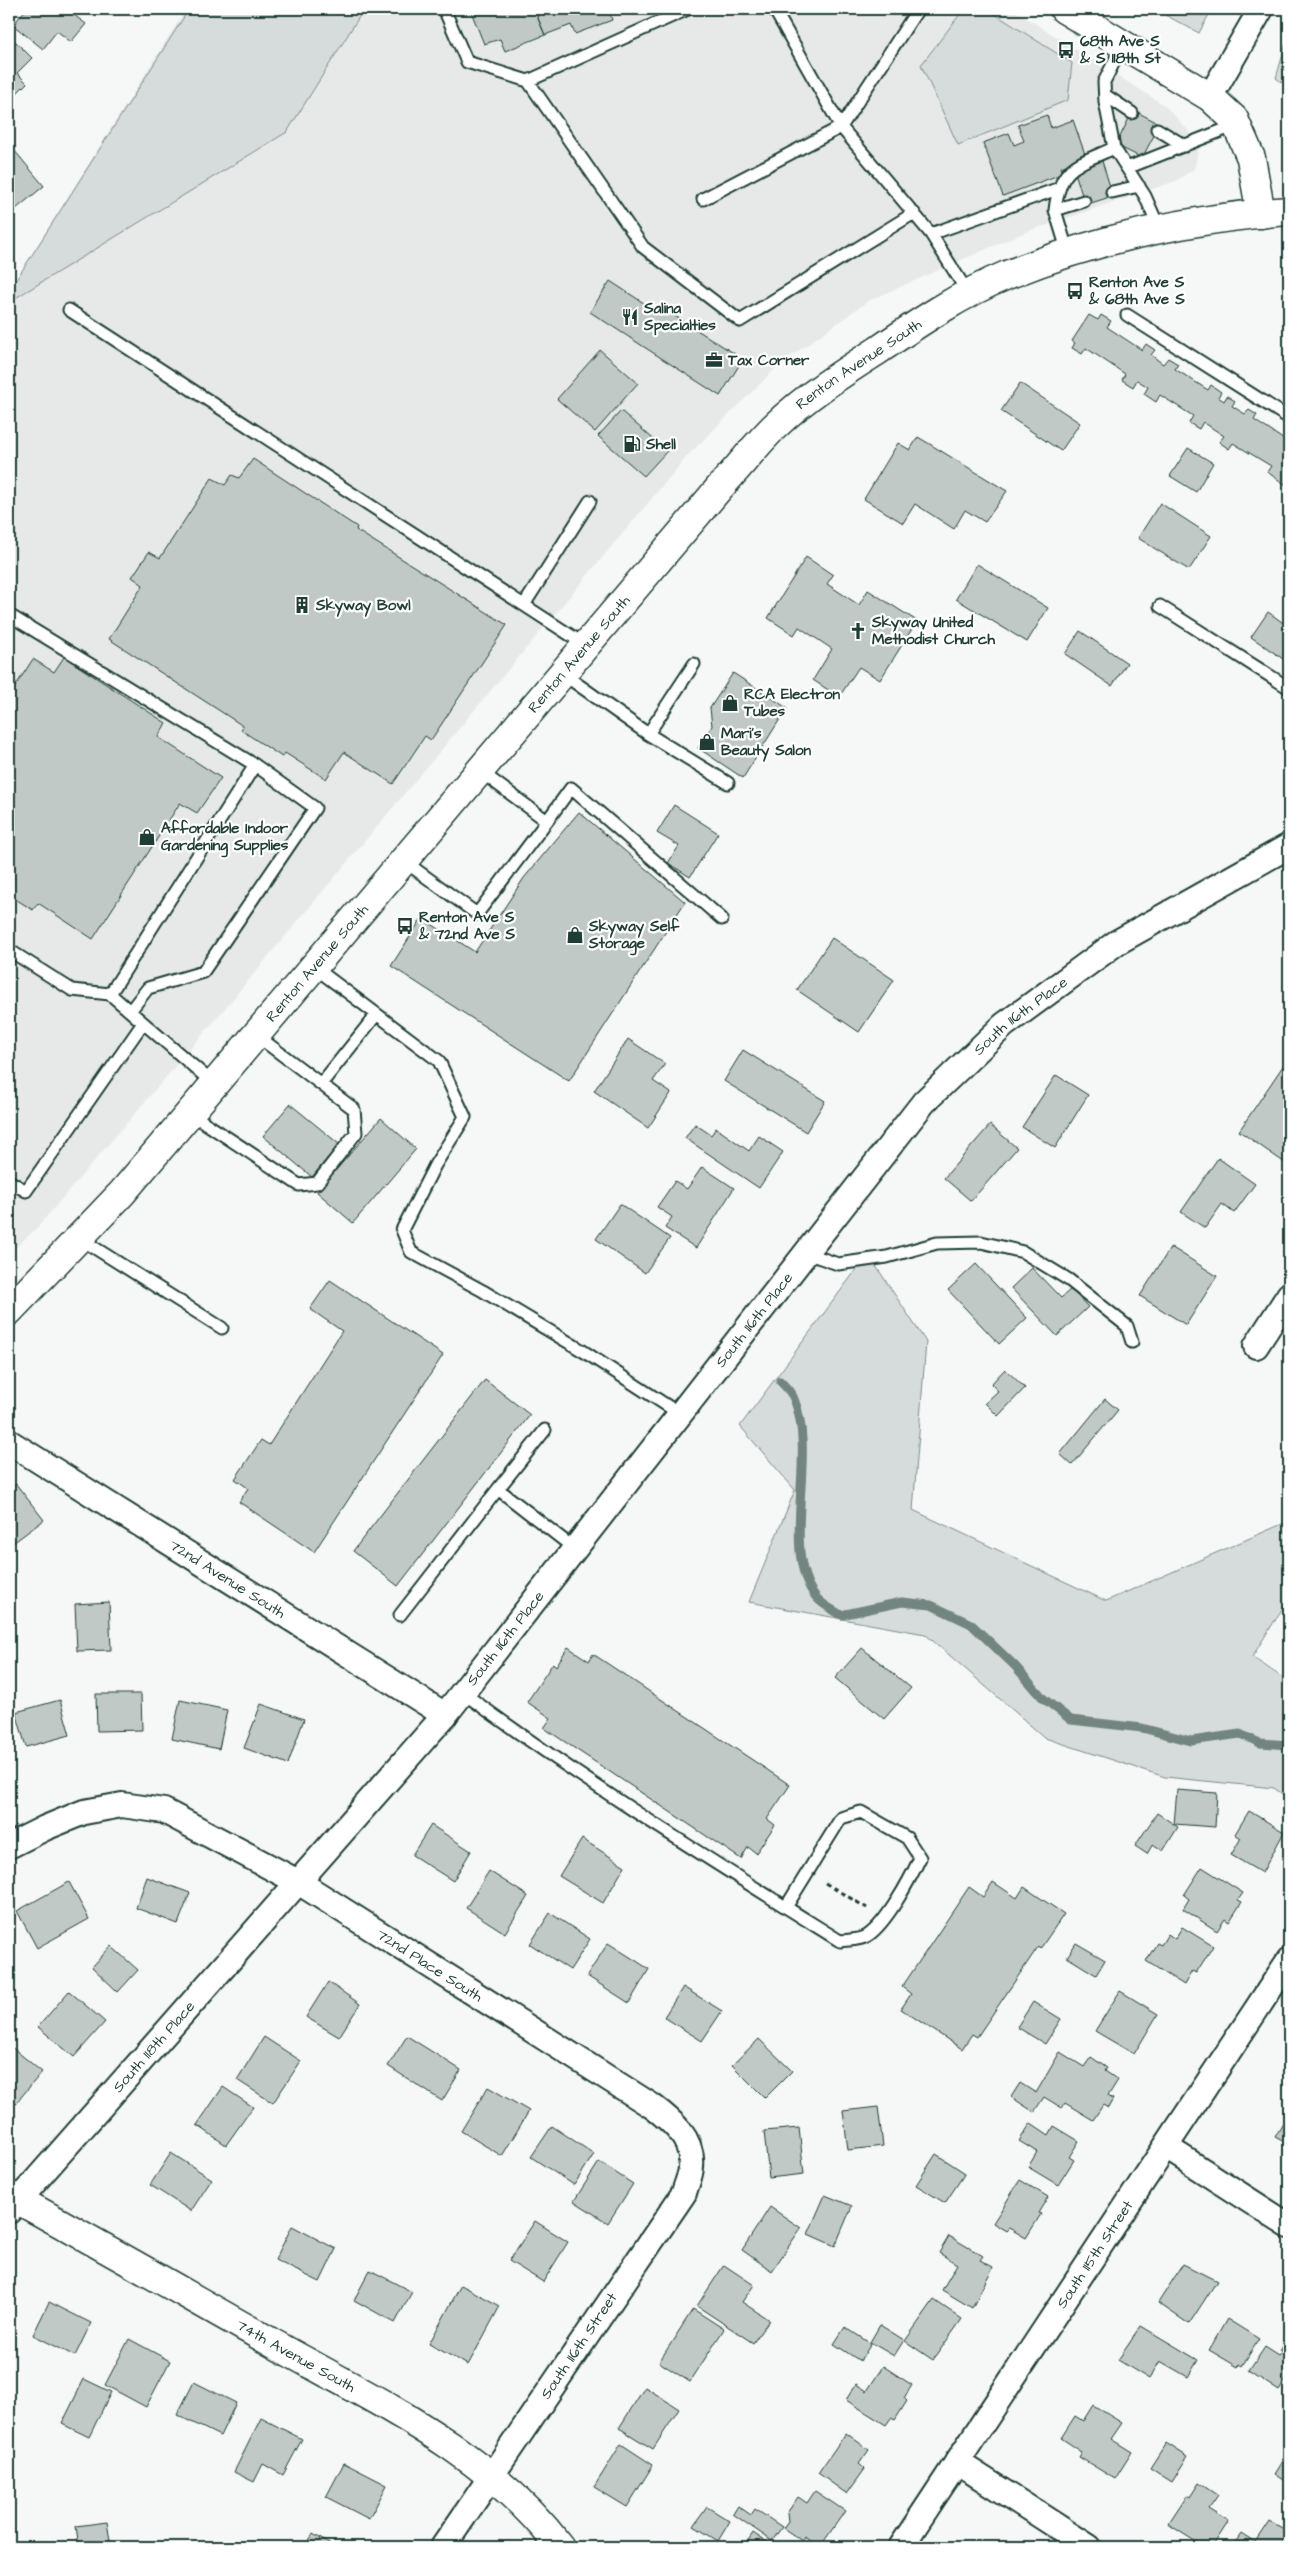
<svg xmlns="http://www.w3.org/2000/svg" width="1298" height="2556" viewBox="0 0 1298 2556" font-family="'Architects Daughter',sans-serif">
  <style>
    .built { fill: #e6e9e8 }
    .green { fill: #d6dcdb; stroke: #7a8c88 }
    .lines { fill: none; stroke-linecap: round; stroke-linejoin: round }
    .stream { stroke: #72857f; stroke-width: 9 }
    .building { fill: #c0c9c6; stroke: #1f3d34 }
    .service-casing { stroke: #1f3d34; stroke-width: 15 }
    .minor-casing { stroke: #1f3d34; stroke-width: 28 }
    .tertiary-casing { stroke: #1f3d34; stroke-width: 31 }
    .secondary-casing { stroke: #1f3d34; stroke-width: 31 }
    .path { stroke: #1f3d34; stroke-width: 3; stroke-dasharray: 5 4; stroke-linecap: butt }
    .service { stroke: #fff; stroke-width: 11 }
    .minor { stroke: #fff; stroke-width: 24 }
    .tertiary { stroke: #fff; stroke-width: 28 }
    .secondary { stroke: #fff; stroke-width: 28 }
    .labels { text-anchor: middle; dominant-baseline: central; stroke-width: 4.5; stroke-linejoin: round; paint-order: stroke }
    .poi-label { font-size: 15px; font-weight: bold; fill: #1f3d34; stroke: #fff; text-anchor: start }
    .street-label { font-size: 15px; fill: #1f3d34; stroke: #fff }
  </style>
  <rect width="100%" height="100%" fill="#f6f7f7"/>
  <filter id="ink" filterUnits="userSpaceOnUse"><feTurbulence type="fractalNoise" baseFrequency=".02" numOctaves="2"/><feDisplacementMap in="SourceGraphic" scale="10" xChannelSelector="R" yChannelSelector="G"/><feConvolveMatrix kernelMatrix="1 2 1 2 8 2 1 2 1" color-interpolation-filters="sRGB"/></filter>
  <g filter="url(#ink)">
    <path class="built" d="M186 9H1012L1164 105 1187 129 1199 148 1194 169 1176 181 1023 233 868 301 780 364 689 454 220 1014 36 1229 9 1253V291Z"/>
    <path class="green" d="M189 9H364L287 132 9 302V291Z
      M964 9H987L1072 63 1068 100 958 145 921 65Z
      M1154 9H1212L1199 33Z
      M1289 33V88L1276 78Z
      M868 1254 926 1342 913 1510 1106 1601 1289 1521V1598L1252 1657 1289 1682V1799L1274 1788 1165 1777 1045 1738 925 1634 749 1602 795 1490 740 1426Z"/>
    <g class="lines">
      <path class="stream" d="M780 1381C785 1386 792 1393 794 1399 818 1456 779 1551 816 1597 821 1604 833 1610 841 1615L902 1602 931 1605 971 1624 1015 1666 1043 1698 1071 1720 1142 1728 1191 1741 1240 1734 1260 1743 1289 1745"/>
    </g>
    <path class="building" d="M26 9H66L86 24 71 42 57 31 43 49 13 25Z
      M470 9H534L545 35 505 51 500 39 484 44Z
      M534 9H613L609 10 612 20 575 34 571 25 545 35Z
      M9 35 32 58 17 73 27 83 9 101Z
      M1133 110 1160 124 1142 158 1116 145Z
      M1047 115 1051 128 1073 120 1086 157 1061 167 1064 173 1003 196 983 143 1009 133 1014 145 1024 141 1018 125Z
      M9 144 44 186 11 213 9 211Z
      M1102 161 1113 196 1085 205 1074 169Z
      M610 281 656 311 659 306 743 359 720 396 590 312Z
      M1089 315 1098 320 1101 315 1111 321 1107 327 1142 350 1146 344 1155 350 1151 355 1163 364 1168 358 1178 364 1175 369 1208 390 1211 385 1221 392 1218 397 1224 401 1227 396 1235 401 1232 406 1245 414 1249 410 1257 415 1254 420 1289 443V487L1267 472 1271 466 1233 443 1229 449 1219 442 1224 436 1203 422 1199 429 1189 423 1193 416 1160 395 1156 402 1144 394 1148 387 1137 380 1133 387 1122 380 1125 374 1086 348 1082 354 1072 348 1075 343 1072 341Z
      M600 350 638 383 595 432 557 399Z
      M1020 383 1080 423 1061 451 1001 411Z
      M621 411 667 451 644 476 598 436Z
      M918 437 1007 491 985 522 965 510 954 529 915 504 903 523 864 499 898 443 910 450Z
      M1188 448 1213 463 1196 492 1170 476Z
      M253 459 357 527 356 530 507 625 431 740 425 736 393 784 344 752 326 779 285 753 282 757 241 730 243 726 109 639 143 585 132 577 149 552 160 558 212 478 225 485 232 475 239 478Z
      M1160 503 1211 536 1189 570 1138 538Z
      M806 557 833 575 827 584 859 605 868 590 917 621 880 680 859 667 839 697 813 680 832 649 799 627 794 635 768 618Z
      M977 564 1048 608 1027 642 956 599Z
      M1268 612 1289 627V663L1251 637Z
      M1080 631 1127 663 1112 686 1065 654Z
      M64 657 166 723 158 737 221 778 197 813 180 803 93 939 38 903 33 910 9 895V696L33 659 54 672Z
      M733 673 787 708 743 778 698 748 712 726 710 708Z
      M674 805 718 833 690 877 668 863 679 846 657 833Z
      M579 812 685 902 569 1081 391 966 422 918 475 952 524 878Z
      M832 938 894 980 859 1032 797 990Z
      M628 1039 665 1064 653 1081 671 1093 648 1128 594 1091Z
      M743 1050 825 1101 806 1132 724 1081Z
      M1289 1057V1164L1288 1165 1239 1131Z
      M1056 1075 1088 1095 1055 1148 1022 1127Z
      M290 1104 339 1144 312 1177 263 1136Z
      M381 1118 416 1149 353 1223 317 1192Z
      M695 1124 711 1135 716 1128 749 1151 759 1136 783 1152 759 1188 685 1138Z
      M990 1125 1017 1148 971 1201 944 1178Z
      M1218 1158 1255 1184 1234 1213 1222 1204 1205 1228 1181 1212Z
      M702 1167 734 1188 696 1248 665 1228 672 1217 657 1207 675 1181 687 1189Z
      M620 1204 670 1238 645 1273 596 1239Z
      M1171 1247 1217 1276 1186 1325 1140 1296Z
      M976 1264 1027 1318 999 1344 948 1290Z
      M1032 1268 1061 1298 1071 1289 1088 1307 1057 1336 1011 1288Z
      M330 1280 443 1355 314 1552 239 1502 248 1488 235 1479 261 1440 269 1445 342 1331 310 1309Z
      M1005 1369 1025 1388 998 1416 985 1403 998 1391 991 1384Z
      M485 1380 530 1415 398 1586 353 1551Z
      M1105 1399 1118 1410 1072 1465 1060 1454Z
      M16 1484 44 1520 9 1546V1489Z
      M109 1602 111 1650 77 1651 75 1604Z
      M568 1647 589 1661 593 1654 790 1785 767 1819 775 1825 756 1853 748 1847 741 1859 544 1728 551 1718 527 1702 553 1663 556 1666Z
      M862 1648 911 1688 884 1719 835 1678Z
      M96 1694H141L142 1730 97 1731Z
      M60 1700 70 1735 26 1747 16 1712Z
      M180 1700 227 1710 219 1749 172 1739Z
      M261 1704 304 1719 288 1764 244 1748Z
      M1177 1790 1217 1793 1215 1827 1174 1824Z
      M1249 1811 1284 1832 1262 1873 1231 1855 1241 1838 1235 1834Z
      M1157 1813 1178 1827 1163 1851 1153 1844 1147 1854 1135 1846Z
      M431 1825 471 1851 453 1881 412 1855Z
      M582 1839 625 1866 603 1903 559 1876Z
      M1202 1867 1243 1893 1238 1900 1242 1902 1229 1922 1225 1919 1217 1931 1183 1909 1189 1899 1184 1895Z
      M489 1871 528 1896 505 1933 466 1908Z
      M147 1877 190 1893 178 1924 136 1908Z
      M69 1882 89 1919 37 1948 17 1911Z
      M993 1882 1017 1898 1024 1887 1064 1914 1040 1949 1038 1947 977 2037 972 2034 962 2049 901 2009 911 1994 902 1987 969 1887 983 1897Z
      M550 1913 590 1939 570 1970 530 1944Z
      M1182 1927 1213 1946 1196 1973 1192 1971 1184 1985 1146 1961 1157 1943 1161 1945 1168 1934 1175 1939Z
      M608 1943 649 1969 629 2003 587 1976Z
      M1076 1943 1105 1960 1096 1975 1067 1957Z
      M111 1946 138 1970 118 1992 92 1967Z
      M328 1982 360 2004 339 2037 306 2017Z
      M683 1987 722 2011 702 2041 664 2017Z
      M69 1991 105 2022 74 2057 38 2027Z
      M1120 1991 1158 2014 1134 2054 1095 2031Z
      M1033 2002 1061 2019 1045 2044 1017 2027Z
      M407 2036 461 2070 442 2101 388 2066Z
      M264 2037 301 2061 273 2103 237 2080Z
      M759 2039 792 2071 765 2098 732 2065Z
      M9 2045 42 2072 12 2108 9 2106Z
      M1060 2052 1084 2067 1091 2057 1107 2068 1105 2071 1118 2080 1108 2096 1113 2099 1108 2108 1103 2105 1093 2120 1065 2103 1062 2108 1044 2097 1034 2112 1011 2097 1020 2083 1036 2093Z
      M223 2087 253 2107 226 2145 197 2125Z
      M488 2087 529 2111 502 2156 461 2131Z
      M878 2107 883 2146 848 2150 843 2111Z
      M1289 2113V2150L1286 2148 1288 2144 1275 2137Z
      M1031 2123 1049 2135 1054 2126 1079 2141 1069 2157 1074 2160 1058 2185 1028 2167 1037 2152 1019 2141Z
      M552 2126 594 2154 574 2185 531 2157Z
      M799 2128 804 2174 769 2178 764 2131Z
      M171 2153 212 2179 191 2211 150 2185Z
      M936 2154 965 2173 945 2203 916 2185Z
      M599 2162 633 2184 608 2223 574 2201Z
      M1020 2180 1048 2197 1038 2213 1041 2214 1026 2238 1009 2228 1006 2231 993 2223Z
      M825 2195 852 2206 835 2246 808 2234Z
      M770 2207 801 2228 772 2271 742 2250Z
      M535 2221 568 2242 543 2282 509 2261Z
      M292 2226 336 2249 320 2282 275 2260Z
      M949 2236 983 2256 980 2260 993 2267 972 2308 942 2290 957 2264 939 2253Z
      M1183 2264 1217 2281 1189 2324 1158 2303Z
      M724 2265 754 2285 742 2302 769 2320 753 2343 697 2306Z
      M370 2270 412 2292 395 2323 354 2300Z
      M461 2285 500 2306 468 2365 429 2344Z
      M934 2300 962 2319 933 2360 905 2341Z
      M49 2302 91 2323 75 2356 33 2335Z
      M693 2309 724 2329 690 2382 659 2362Z
      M1227 2319 1259 2339 1242 2366 1239 2364 1238 2367 1209 2350Z
      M880 2325 904 2340 894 2356 870 2342Z
      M1141 2326 1198 2360 1188 2377 1160 2361 1149 2379 1118 2360Z
      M845 2327 871 2344 860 2361 834 2344Z
      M1289 2335V2375L1279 2391 1249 2371 1265 2347 1279 2356 1282 2353 1279 2351Z
      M129 2339 170 2361 146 2407 105 2385Z
      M883 2366 912 2385 904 2398 907 2401 895 2420 891 2418 886 2425 846 2400 856 2384 867 2391Z
      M84 2379 111 2392 89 2437 62 2424Z
      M194 2382 236 2403 220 2436 177 2415Z
      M645 2387 679 2409 653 2449 619 2428Z
      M1093 2405 1122 2423 1111 2439 1132 2452 1115 2479 1079 2457 1082 2452 1061 2438 1075 2416 1083 2421Z
      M261 2418 302 2439 283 2475 263 2464 254 2482 234 2472Z
      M846 2433 869 2450 859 2464 865 2469 847 2494 818 2473Z
      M1166 2443 1188 2457 1172 2482 1150 2468Z
      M621 2444 653 2465 627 2507 594 2487Z
      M1286 2455 1289 2458V2484L1274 2474Z
      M344 2463 387 2485 369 2519 326 2497Z
      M1199 2483 1217 2495 1208 2508 1229 2521 1212 2547H1204L1168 2524 1187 2495 1190 2497Z
      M815 2491 845 2511 820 2547 804 2537 802 2541 783 2528 788 2521 787 2513 798 2497 807 2503Z
      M738 2506 751 2515 755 2509 782 2527 772 2541 733 2514Z
      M707 2507 730 2521 718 2541 694 2526Z
      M107 2522 111 2547H79L76 2526Z
      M1270 2522 1289 2533 1280 2547H1233L1242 2534 1256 2543Z
      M753 2533 774 2547H748L745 2545Z
      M313 2534 334 2547H305Z"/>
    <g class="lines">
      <g class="service-casing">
        <path id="service" d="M444 9 467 62 528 81 688 9
          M774 9 841 127 931 234 968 293
          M1123 44 1104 82 1105 102 1114 148 1145 196 1160 230
          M528 81 643 247 740 321 914 213
          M1105 95 1132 113
          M1157 129 1185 146
          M1127 168 1236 125
          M1112 192 1139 186
          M703 199 841 127 918 9
          M1055 210C1060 165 1077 165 1114 148
          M931 234 1057 189
          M1068 253 1055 210 1084 201
          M69 310 587 646
          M1127 315 1289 418
          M524 605 590 501
          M1160 606 1289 688
          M9 615 255 765
          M563 674 648 734 728 783
          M648 734 694 664
          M547 821 571 788 722 919
          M404 861 477 914 547 821 480 771
          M9 950 72 990 110 994 214 1084
          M314 967 439 1061 465 1117 435 1165 402 1230 411 1252 483 1291 583 1351 680 1414
          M110 994 255 765 315 808 203 972 148 988 130 1011
          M321 1084 376 1015
          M190 1113 299 1185 317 1183 356 1133 354 1109 256 1035
          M9 1181 26 1191 143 1023
          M79 1238 222 1328
          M806 1253 838 1264 887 1257 937 1243 981 1242 1023 1252 1069 1280 1127 1326 1132 1342
          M498 1489 545 1430
          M400 1615 498 1489 575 1549
          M462 1692C584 1782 712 1861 840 1941 848 1940 861 1940 867 1936 887 1923 910 1879 920 1858L907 1838 861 1812 841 1818 786 1907"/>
      </g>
      <g class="minor-casing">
        <g id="minor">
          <path d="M1210 97 1261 9"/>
          <path d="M1256 1346 1289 1295"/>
          <path id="s1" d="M9 1442 445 1715"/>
          <path id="s2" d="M9 1846 45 1828 84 1812 122 1805 164 1811 300 1883 652 2106C672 2121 694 2139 691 2167 691 2175 686 2185 684 2193L443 2547"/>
          <path d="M1166 2147 1289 2226"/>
          <path id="s3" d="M9 2211 445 1715 924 1102 1004 1025 1116 943 1289 846"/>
          <path d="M957 2462 1089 2547"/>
          <path id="s4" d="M901 2547 1289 1960"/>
        </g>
      </g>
      <g class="tertiary-casing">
        <g id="tertiary">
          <path d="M1064 9 1210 97 1234 119 1251 158 1261 214"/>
          <path id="s5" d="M9 2195C96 2242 182 2292 269 2341 371 2399 488 2451 560 2547"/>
        </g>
      </g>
      <g class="secondary-casing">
        <g id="secondary">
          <path id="s6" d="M9 1311 122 1193 721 486C739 467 755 446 774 427 805 397 841 374 877 351 918 323 961 294 1007 275 1096 239 1194 218 1289 211"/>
        </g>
      </g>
      <path class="path" d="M825 1883 867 1908"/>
      <use href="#service" class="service"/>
      <use href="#minor" class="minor"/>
      <use href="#tertiary" class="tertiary"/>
      <use href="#secondary" class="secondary"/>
    </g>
  </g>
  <defs>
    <g id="bus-bare" transform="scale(1.35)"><path d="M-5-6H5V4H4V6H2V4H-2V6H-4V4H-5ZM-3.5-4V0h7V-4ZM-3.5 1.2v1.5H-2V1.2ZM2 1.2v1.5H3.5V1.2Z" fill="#1f3d34" stroke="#fff" stroke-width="2.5" paint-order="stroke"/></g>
    <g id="restaurant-bare" transform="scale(1.35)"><path d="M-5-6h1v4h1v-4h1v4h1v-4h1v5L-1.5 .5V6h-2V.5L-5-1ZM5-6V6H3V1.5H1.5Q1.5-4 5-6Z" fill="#1f3d34" stroke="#fff" stroke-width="2.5" paint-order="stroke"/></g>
    <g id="office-bare" transform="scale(1.35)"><path d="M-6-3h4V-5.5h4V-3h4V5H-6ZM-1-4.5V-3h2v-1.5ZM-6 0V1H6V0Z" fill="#1f3d34" stroke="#fff" stroke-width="2.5" paint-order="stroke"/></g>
    <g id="fuel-bare" transform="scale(1.35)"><path d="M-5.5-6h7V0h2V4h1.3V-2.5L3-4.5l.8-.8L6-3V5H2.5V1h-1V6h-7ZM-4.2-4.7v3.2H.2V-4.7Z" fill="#1f3d34" stroke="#fff" stroke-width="2.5" paint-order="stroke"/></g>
    <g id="building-bare" transform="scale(1.35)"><path d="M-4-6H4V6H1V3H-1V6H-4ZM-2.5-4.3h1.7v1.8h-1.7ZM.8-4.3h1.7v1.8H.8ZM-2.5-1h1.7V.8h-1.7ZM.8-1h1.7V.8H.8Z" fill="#1f3d34" stroke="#fff" stroke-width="2.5" paint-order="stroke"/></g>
    <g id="church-bare" transform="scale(1.35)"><path d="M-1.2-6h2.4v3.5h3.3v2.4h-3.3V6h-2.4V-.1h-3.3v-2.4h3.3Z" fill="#1f3d34" stroke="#fff" stroke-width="2.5" paint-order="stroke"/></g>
    <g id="shop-bare" transform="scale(1.35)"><path d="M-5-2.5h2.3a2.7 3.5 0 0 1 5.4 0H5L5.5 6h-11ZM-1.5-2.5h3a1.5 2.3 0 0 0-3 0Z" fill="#1f3d34" stroke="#fff" stroke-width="2.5" paint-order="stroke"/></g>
  </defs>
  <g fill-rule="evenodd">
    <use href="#bus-bare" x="1066" y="50"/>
    <use href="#bus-bare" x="1075" y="291"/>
    <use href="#restaurant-bare" x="630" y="317"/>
    <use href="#office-bare" x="714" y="360"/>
    <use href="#fuel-bare" x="632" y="444"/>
    <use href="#building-bare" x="302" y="605"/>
    <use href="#church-bare" x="858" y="631"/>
    <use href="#shop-bare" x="730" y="703"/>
    <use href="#shop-bare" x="707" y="742"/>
    <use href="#shop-bare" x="147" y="837"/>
    <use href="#bus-bare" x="405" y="926"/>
    <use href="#shop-bare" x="575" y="935"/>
  </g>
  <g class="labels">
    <g class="poi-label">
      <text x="1080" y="41">68th Ave S<tspan x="1080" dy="17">&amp; S 118th St</tspan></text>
      <text x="1089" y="282">Renton Ave S<tspan x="1089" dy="17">&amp; 68th Ave S</tspan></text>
      <text x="644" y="308">Salina<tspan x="644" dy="17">Specialties</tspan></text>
      <text x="728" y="360">Tax Corner</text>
      <text x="646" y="444">Shell</text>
      <text x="316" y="605">Skyway Bowl</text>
      <text x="872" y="622">Skyway United<tspan x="872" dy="17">Methodist Church</tspan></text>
      <text x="744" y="694">RCA Electron<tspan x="744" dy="17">Tubes</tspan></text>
      <text x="721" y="733">Mari's<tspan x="721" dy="17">Beauty Salon</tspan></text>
      <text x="161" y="828">Affordable Indoor<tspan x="161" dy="17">Gardening Supplies</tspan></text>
      <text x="419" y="917">Renton Ave S<tspan x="419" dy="17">&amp; 72nd Ave S</tspan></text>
      <text x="589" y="926">Skyway Self<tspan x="589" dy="17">Storage</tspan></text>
    </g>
    <g class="street-label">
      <text stroke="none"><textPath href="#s6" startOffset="1275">Renton Avenue South</textPath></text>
      <text stroke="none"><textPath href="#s6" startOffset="870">Renton Avenue South</textPath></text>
      <text stroke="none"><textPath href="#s6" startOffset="465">Renton Avenue South</textPath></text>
      <text stroke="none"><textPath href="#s3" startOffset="1568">South 116th Place</textPath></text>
      <text stroke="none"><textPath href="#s3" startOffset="1162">South 116th Place</textPath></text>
      <text stroke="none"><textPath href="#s1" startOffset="258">72nd Avenue South</textPath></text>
      <text stroke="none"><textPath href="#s3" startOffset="758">South 116th Place</textPath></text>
      <text stroke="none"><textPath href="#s2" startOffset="471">72nd Place South</textPath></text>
      <text stroke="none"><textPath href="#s3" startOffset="219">South 118th Place</textPath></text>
      <text stroke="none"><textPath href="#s4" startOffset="351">South 115th Street</textPath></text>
      <text transform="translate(579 2346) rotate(-56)">South 116th Street</text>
      <text stroke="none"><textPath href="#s5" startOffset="329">74th Avenue South</textPath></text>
    </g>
  </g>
  <rect width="1298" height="2556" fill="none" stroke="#fff" stroke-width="30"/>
  <rect x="15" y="15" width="1268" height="2526" fill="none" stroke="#1f3d34" stroke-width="2" filter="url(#ink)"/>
</svg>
